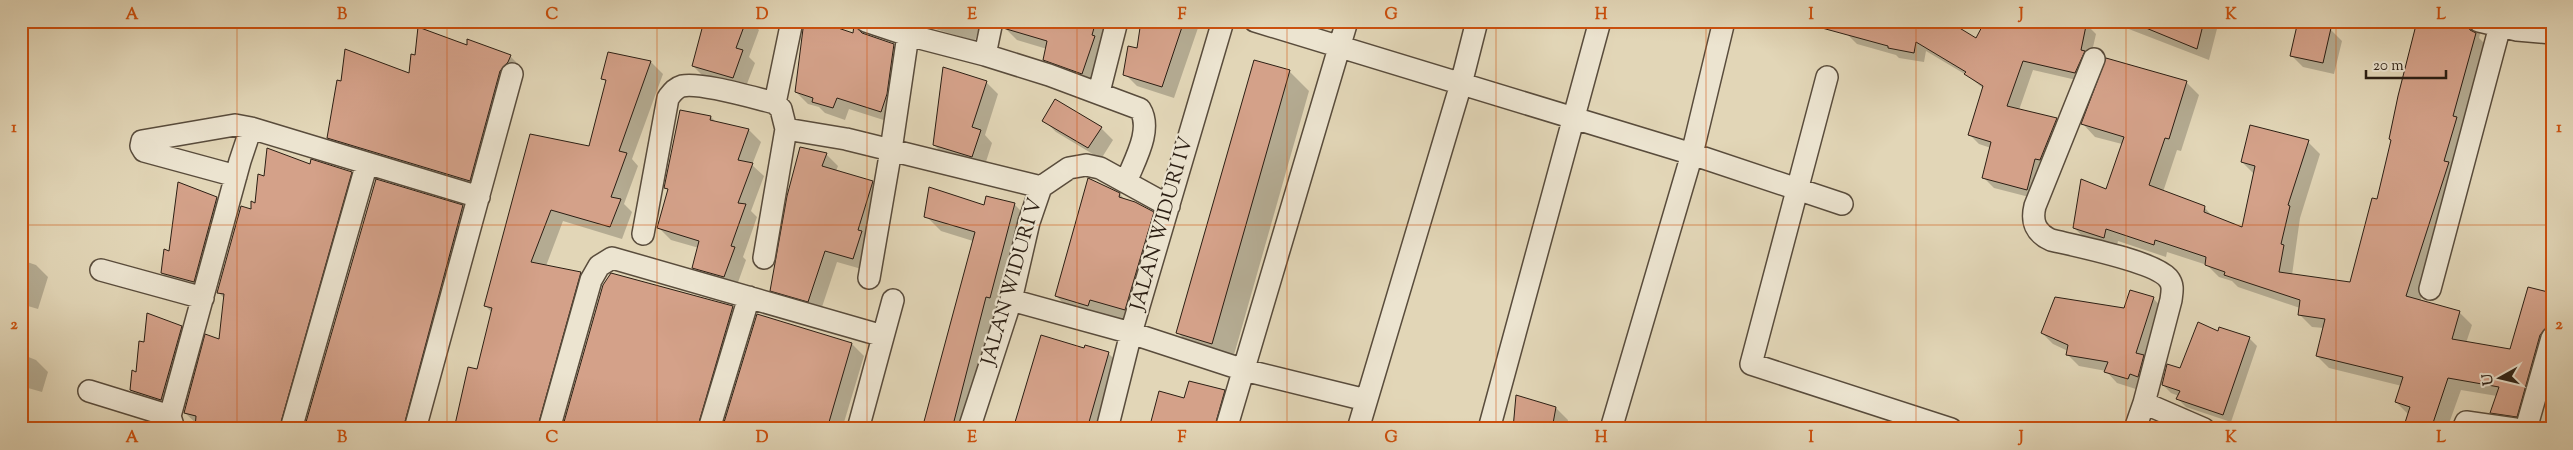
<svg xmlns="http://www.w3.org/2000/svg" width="2573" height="450" viewBox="0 0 2573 450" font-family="'Sorts Mill Goudy',serif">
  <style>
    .shadow { fill: #0003 }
    .building { fill: #d4a189; stroke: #2b1e13 }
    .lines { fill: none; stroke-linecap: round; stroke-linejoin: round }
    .minor-casing { stroke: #594c3c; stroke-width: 24 }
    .minor { stroke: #ece4d0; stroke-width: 21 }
    .grid { fill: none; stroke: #cc500d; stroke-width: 1; stroke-opacity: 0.55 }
    .labels { text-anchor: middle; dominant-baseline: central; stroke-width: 4.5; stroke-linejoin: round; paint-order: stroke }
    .street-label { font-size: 20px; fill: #2b1e13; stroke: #ece4d0 }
    .neatline { fill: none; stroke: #cc500d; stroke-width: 2 }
    .grid-label { font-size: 16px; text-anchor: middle; font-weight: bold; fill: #cc500d }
  </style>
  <rect width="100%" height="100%" fill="#e2d6b7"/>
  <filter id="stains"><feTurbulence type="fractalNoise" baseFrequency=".004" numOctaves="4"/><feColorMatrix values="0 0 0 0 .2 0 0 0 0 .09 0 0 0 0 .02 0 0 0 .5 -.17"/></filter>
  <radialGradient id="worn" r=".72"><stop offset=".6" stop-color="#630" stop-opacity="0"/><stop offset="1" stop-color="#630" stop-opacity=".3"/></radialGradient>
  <path class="shadow" d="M705 21H750L759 30 749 57 755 63 745 89 705 78 693 66Z
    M804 21 893 45 906 57 893 123 849 109 845 120 825 113 819 107 808 104 796 92 803 48 801 46Z
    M886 21H1005L995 24 991 32 979 28 975 41 922 25 920 33Z
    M1005 21H1109L1094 85 1057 72 1045 60 1047 49 1017 40 1005 28Z
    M1142 21H1198L1199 25 1174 98 1137 86 1125 74 1138 50Z
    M2108 21H2219L2209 60Z
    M2418 21H2493L2482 25 2479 38 2488 47 2460 175 2420 302 2459 312 2472 325 2466 343 2511 351 2552 295V348L2529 428 2504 425 2491 412 2497 396 2461 390 2447 429H2405L2409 415 2396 402 2402 386 2329 368 2317 356 2324 328 2312 327 2299 314 2300 308 2238 287 2232 281 2219 277 2207 265 2167 252 2166 257 2118 241 2116 250 2087 240 2074 228 2107 190 2122 144 2095 137 2083 124 2186 82 2199 95 2181 151 2177 150 2163 192 2204 207 2214 218 2243 229 2255 175 2242 162 2308 142 2320 154 2300 218 2292 275 2351 284 2378 201Z
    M2086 24 2096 34 2085 82 2033 70 2019 110 2056 119 2066 129 2037 199 1994 188 1984 178 1991 148 1979 144 1969 134 1984 89 1968 76 1926 51 1924 62 1899 58 1896 55 1857 44 1847 34 1976 40Z
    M2330 29 2342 41 2334 74 2303 67 2291 55Z
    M609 54 651 62 663 74 632 159 638 166 624 204 632 212 622 239 563 221 546 266 581 273 592 285 551 429H455L478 370 492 313 485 305 590 148 607 83 603 78Z
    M510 56 522 68 482 192 340 150 328 138 410 75Z
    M1289 71 1309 91 1232 362 1197 352 1178 333Z
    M986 82 998 94 985 135 992 143 984 168 946 157 934 145Z
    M711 117 717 123 749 130 761 142 752 165 764 176 751 211 757 217 743 257 746 260 736 288 706 280 694 268 699 248 671 240 659 228 669 190 666 187Z
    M1044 120 1101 128 1113 140 1101 159 1056 132Z
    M826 154 838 166 836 171 872 183 884 195 865 270 837 262 820 313 784 302 772 290Z
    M312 166 351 173 363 185 293 429H196L197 424 185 413 220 341 225 299 218 292 256 204 265 178Z
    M1120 194 1125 200 1153 213 1169 229 1141 326 1073 312 1056 296Z
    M217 198 229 210 206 294 174 285 162 273 170 253Z
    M1014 204 1029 219 970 429H924L973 241 941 231 926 216 985 206Z
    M463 206 475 218 417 429H305Z
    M21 260 36 265 48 277 38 309 21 304Z
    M2153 298 2164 310 2139 390 2117 383 2106 371 2079 366 2068 355V351L2053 344 2042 333 2125 310Z
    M732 307 744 319 711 429H563Z
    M758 315 852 344 864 356 842 429H723Z
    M181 327 193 339 173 411 143 402 131 390 145 344Z
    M2219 332 2249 338 2257 346 2231 422 2186 407 2178 399 2179 396 2171 393 2163 385Z
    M1085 349 1108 353 1124 369 1108 429H1014Z
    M21 354 36 360 48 372 42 392 21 386Z
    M2552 389V406L2548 402Z
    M1224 391 1240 408 1235 429H1150L1185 400Z
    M1517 397 1556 408 1568 420 1566 429H1512Z
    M1381 421 1405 429H1380Z"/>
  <path class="building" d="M704 21H746L736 48 743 50 733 78 692 66Z
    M804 21H817L853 33 854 25 862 33 894 44 887 94 881 112 837 98 833 108 812 102 813 98 795 92Z
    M1004 21H1096L1092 35 1095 36 1082 74 1043 60 1047 41 1003 28Z
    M1141 21H1184L1162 87 1123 75 1128 46 1137 48Z
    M1823 21H1948L1976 38 1985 21H2087L2081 50 2085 51 2075 73 2023 61 2007 106 2057 118 2040 160 2035 159 2027 190 1982 178 1991 142 1968 135 1983 86 1964 74 1966 72 1916 42 1914 53 1888 48V46L1822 28Z
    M2129 21H2204L2197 49Z
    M2298 21 2331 28 2323 63 2290 56Z
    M2417 21H2467L2470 30 2476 33 2453 116 2457 117 2444 161 2449 162 2406 296 2460 311 2452 339 2510 349 2528 287 2552 293V309L2547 327 2540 335 2517 417 2490 413 2499 387 2448 378 2431 429H2403L2410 407 2395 402 2403 377 2316 356 2325 319 2298 315 2300 300 2224 275 2225 272 2205 265 2206 257 2155 240 2154 245 2106 229 2104 238 2073 228 2081 179 2106 189 2124 137 2081 124 2106 58 2187 81 2169 139 2165 138 2149 185 2205 206 2204 212 2242 227 2255 166 2241 162 2250 125 2309 140 2288 205 2290 206 2281 244 2284 245 2279 272 2350 282 2372 198 2377 199 2391 140 2389 139 2398 96Z
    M418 27 467 45V39L511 55 508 62 500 71 470 181 327 138 337 80 341 81 345 49 409 73 411 54 415 55Z
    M608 52 651 61 619 151 627 153 611 197 621 199 610 227 551 210 531 262 581 272 537 429H454L468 367 477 369 492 308 484 306 530 134 589 146 606 80 601 79Z
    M1254 60 1290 70 1212 344 1176 333Z
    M943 67 987 81 972 127 981 130 972 157 933 145Z
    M1055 99 1102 127 1088 148 1042 121Z
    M680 110 711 116 710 120 749 129 738 160 753 163 738 203 746 204 731 246 735 247 724 277 692 268 699 241 657 228 668 189 664 188Z
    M800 147 827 153 822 166 873 181 858 230 862 231 853 259 825 251 808 302 770 291 787 196Z
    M267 148 310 164 311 159 352 172 279 429H195L196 416 184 413 205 334 219 339 224 294 217 293 241 206 251 209V201L255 203 258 174 264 176Z
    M1088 178 1120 193 1119 197 1135 202 1154 212 1125 310 1090 300 1088 306 1055 296Z
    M376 179 463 205 403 429H304Z
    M178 182 217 197 194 282 161 273 164 249 169 251Z
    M929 187 984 205 986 196 1015 203 990 298 986 297 952 429H922L975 232 924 217Z
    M611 273 733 306 697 429H562L603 285Z
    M2130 290 2154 297 2136 353 2144 355 2138 377 2130 374 2128 379 2104 372 2108 362 2066 355 2068 345 2041 333 2055 297 2124 308Z
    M147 313 182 326 161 400 130 390 132 370 136 372 139 341 144 342Z
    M757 314 852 343 827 429H722Z
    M2198 322 2218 331 2219 327 2250 337 2223 415 2176 399 2180 391 2162 385 2167 364 2180 368Z
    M1041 335 1084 348 1085 345 1109 352 1087 429H1013Z
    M1189 381 1225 390 1214 429H1149L1159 391 1184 398Z
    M1516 395 1556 407 1552 429H1513Z"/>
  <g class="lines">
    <g class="minor-casing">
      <path id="minor" d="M866 21 908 35 985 55
        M992 21 985 55 1049 75 1140 109C1153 130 1134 161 1126 182
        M1255 21 1692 154 1611 429
        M1724 21 1692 154 1842 204
        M2479 21 2517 30 2552 33
        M2094 59 2035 206C2031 222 2036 233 2051 240 2076 246 2153 261 2168 278 2174 285 2172 292 2171 300L2144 403 2204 429
        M1827 77 1751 364 1951 429
        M1099 92 1117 21
        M775 103 792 21
        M786 129 846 139 1041 187
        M236 176 144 151 141 146 142 141 235 125 251 128 479 197
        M643 234 668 98C672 93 675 88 682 86 701 82 754 98 775 103L781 109 786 129 764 258
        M101 270 203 298
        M869 278 891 150 908 35
        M2430 289 2500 26
        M1011 300 1131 333 1244 370 1366 400
        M89 391 170 416
        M174 429 170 416 240 161 251 128
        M291 429 367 163
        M415 429 512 74
        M549 429 591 280 599 266 612 258 883 336
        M709 429 749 297
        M858 429 893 300
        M969 429 1011 300 1029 222 1041 187 1069 168 1086 165 1100 168 1169 206
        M1107 429 1131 333 1223 21
        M1226 429 1347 21
        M1358 429 1461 84 1477 21
        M1489 429 1600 21
        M2135 429 2144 403
        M2463 429 2466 422 2515 429
        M2526 429 2552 338"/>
    </g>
    <use href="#minor" class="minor"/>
  </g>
  <path class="grid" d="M237 21V429M447 21V429M657 21V429M867 21V429M1077 21V429M1287 21V429M1496 21V429M1706 21V429M1916 21V429M2126 21V429M2336 21V429M21 225H2552"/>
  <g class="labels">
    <g class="street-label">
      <text transform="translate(1163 224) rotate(-74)">JALAN WIDURI IV</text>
      <text transform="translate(1013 282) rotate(-74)">JALAN WIDURI V</text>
    </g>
  </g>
  <rect width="2573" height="450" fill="none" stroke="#e2d6b7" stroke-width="55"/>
  <g transform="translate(2500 378) rotate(262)" stroke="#ece4d0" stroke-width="4" paint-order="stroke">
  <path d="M0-4L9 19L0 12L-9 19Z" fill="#2b1e13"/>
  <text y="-8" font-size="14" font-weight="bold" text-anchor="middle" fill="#2b1e13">U</text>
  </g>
  <path d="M2366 70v8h80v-8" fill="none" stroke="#2b1e13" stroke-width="2.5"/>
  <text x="2373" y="70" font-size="15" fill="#2b1e13" stroke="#ece4d0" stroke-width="4" paint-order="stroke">20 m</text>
  <rect x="28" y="28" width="2518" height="394" class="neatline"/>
  <g class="grid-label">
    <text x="132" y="19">A</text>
    <text x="342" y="19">B</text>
    <text x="552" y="19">C</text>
    <text x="762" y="19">D</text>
    <text x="972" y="19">E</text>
    <text x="1182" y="19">F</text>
    <text x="1391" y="19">G</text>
    <text x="1601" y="19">H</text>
    <text x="1811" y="19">I</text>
    <text x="2021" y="19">J</text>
    <text x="2231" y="19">K</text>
    <text x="2441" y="19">L</text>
    <text x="14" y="132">1</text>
    <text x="2559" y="132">1</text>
    <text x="14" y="329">2</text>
    <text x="2559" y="329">2</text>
    <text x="132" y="442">A</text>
    <text x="342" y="442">B</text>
    <text x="552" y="442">C</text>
    <text x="762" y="442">D</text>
    <text x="972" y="442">E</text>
    <text x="1182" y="442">F</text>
    <text x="1391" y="442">G</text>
    <text x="1601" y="442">H</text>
    <text x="1811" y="442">I</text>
    <text x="2021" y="442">J</text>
    <text x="2231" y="442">K</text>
    <text x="2441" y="442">L</text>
  </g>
  <rect width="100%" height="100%" filter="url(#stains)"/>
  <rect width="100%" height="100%" fill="url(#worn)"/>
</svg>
